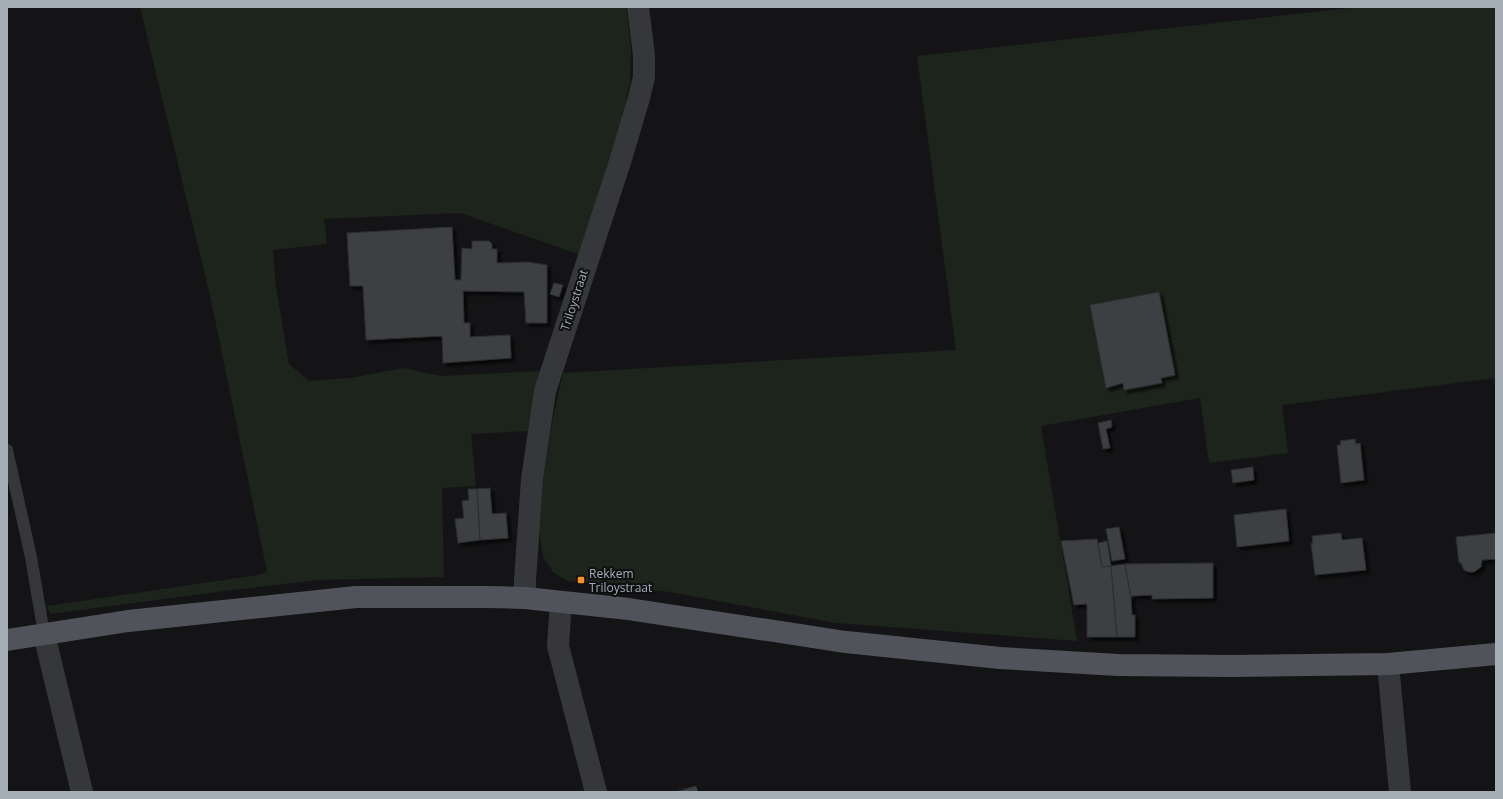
<svg xmlns="http://www.w3.org/2000/svg" width="1503" height="799" viewBox="0 0 1503 799" font-family="'Open Sans',sans-serif">
  <style>
    .green { fill: #1c241c }
    .building { fill: #3e3f43; stroke: #2e2e32; filter: url(#shadow) }
    .lines { fill: none; stroke-linecap: round; stroke-linejoin: round }
    .lane { stroke: #35373b; stroke-width: 12 }
    .street { stroke: #35373b; stroke-width: 22 }
    .primary { stroke: #50545a; stroke-width: 22 }
    .poi-dot { fill: #f99128; stroke: #0f0f11; stroke-width: 1.5 }
    .labels { text-anchor: middle; dominant-baseline: central; stroke-width: 4; stroke-linejoin: round; paint-order: stroke }
    .street-label { font-size: 12px; fill: #a5adb7; stroke: #0f0f11 }
    .poi-label { font-size: 12px; fill: #a5adb7; stroke: #0f0f11; text-anchor: start }
  </style>
  <defs>
    <filter id="shadow"><feDropShadow dx="3.5" dy="3.5" stdDeviation="1" flood-color="#0009"/></filter>
  </defs>
  <rect width="100%" height="100%" fill="#141416"/>
  <path class="green" d="M140 7H626L631 49 630 82 622 120 581 255 460 213 324 219 327 244 273 250 276 287 289 364 309 381 350 378 403 368 441 376 540 371 530 431 471 434 476 486 442 488 444 577 318 580 225 591 50 614 47 606 257 575 267 572 211 300Z
    M1359 7H1496V378L1282 405 1288 453 1209 463 1200 398 1041 426 1077 641 836 623 670 592 567 581 553 572 543 557 539 531 541 494 550 433 563 373 956 350 917 56Z"/>
  <path class="building" d="M452 227 455 280H461L462 248 472 249V241H489L492 244V249H497V263L528 262 547 265V323H526L524 292 463 291 464 323H470V337L510 335 511 358 443 363 442 336 366 340 363 286H350L347 233Z
    M554 283 563 285 559 297 550 294Z
    M1159 292 1175 375 1161 378 1162 383 1124 390 1123 383 1106 388 1090 305Z
    M1111 420 1112 427 1106 429 1110 448 1103 449 1098 423Z
    M1355 439 1356 444 1360 443 1364 480 1341 483 1337 445H1341L1340 441Z
    M1253 467 1254 480 1233 483 1231 470Z
    M490 488 492 514 506 513 508 538 480 540 477 489Z
    M468 489H477L480 540 458 543 455 519 464 518 462 501 469 500Z
    M1286 509 1289 541 1237 547 1234 515Z
    M1119 527 1125 559 1112 561 1106 529Z
    M1341 533 1342 540 1362 538 1366 570 1315 575 1311 543H1313L1312 536Z
    M1496 533V559L1482 560 1481 567 1474 572H1469L1464 570 1461 563H1459L1456 537Z
    M1097 539 1102 567 1111 566 1117 637H1087V604L1074 605 1061 541Z
    M1107 541 1111 566 1102 567 1098 543Z
    M1213 563V598L1152 599V595L1132 596 1131 599 1125 564Z
    M1125 564 1131 599 1132 615H1135V637H1117L1111 566Z
    M696 786 698 792H675Z"/>
  <g class="lines">
    <path class="lane" d="M7 450 31 557 44 634"/>
    <path class="street" d="M525 598V580L532 479 545 391 620 162 639 98 644 77V55L638 7
      M561 602 558 646 596 792
      M44 634 82 792
      M1388 664 1400 792"/>
    <path class="primary" d="M7 640 128 621 356 597H488L525 598 629 609 846 642 1000 658 1118 665 1232 666 1388 664 1496 654"/>
  </g>
  <rect class="poi-dot" x="577" y="576" width="8" height="8" rx="2"/>
  <g class="labels">
    <g class="street-label">
      <text transform="translate(574 300) rotate(-72)">Triloystraat</text>
    </g>
    <g class="poi-label">
      <text x="589" y="573">Rekkem<tspan x="589" dy="14">Triloystraat</tspan></text>
    </g>
  </g>
  <rect width="1503" height="799" fill="none" stroke="#a5adb7" stroke-width="16"/>
</svg>
